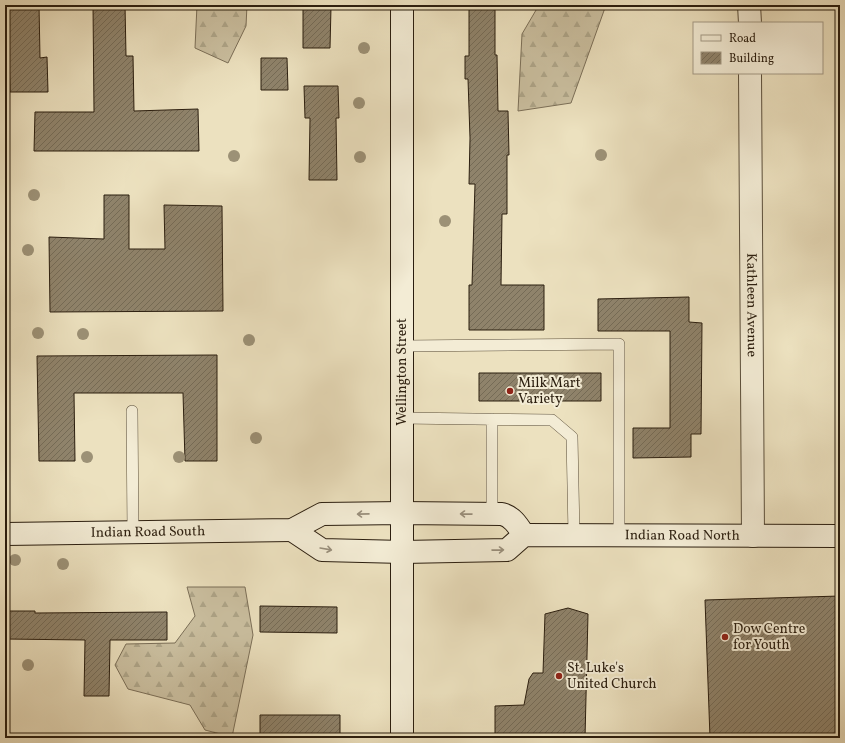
<svg xmlns="http://www.w3.org/2000/svg" width="845" height="743" viewBox="0 0 845 743" font-family="Vollkorn,serif">
  <style>
    .forest { fill: url(#forest-firs); stroke: #7b6f58 }
    .building { fill: url(#building-hatch); stroke: #2b1e0f }
    .lines { fill: none; stroke-linecap: round; stroke-linejoin: round }
    .service-casing { stroke: #5b4f3b; stroke-width: 12 }
    .minor-casing { stroke: #5b4f3b; stroke-width: 24 }
    .secondary-casing { stroke: #2b1e0f; stroke-width: 24 }
    .service { stroke: #f3ecd5; stroke-width: 11 }
    .minor { stroke: #f3ecd5; stroke-width: 22 }
    .secondary { stroke: #f3ecd5; stroke-width: 22 }
    .tree { fill: #9c9176 }
    .oneway { stroke: #998f7c }
    .poi-dot { fill: #8f2418; stroke: #f3ecd5; stroke-width: 1.5 }
    .labels { text-anchor: middle; dominant-baseline: central; stroke-width: 4; stroke-linejoin: round; paint-order: stroke }
    .street-label { font-size: 14px; fill: #2b1e0f; stroke: #f3ecd5 }
    .poi-label { font-size: 14px; fill: #2b1e0f; stroke: #f3ecd5; text-anchor: start }
  </style>
  <defs>
    <pattern id="forest-firs" width="22" height="20" patternUnits="userSpaceOnUse"><rect width="22" height="20" fill="#cbc0a1"/><path d="M5 1l3.5 6h-7zM16 11l3.5 6h-7z" fill="#aea589"/></pattern>
    <pattern id="building-hatch" width="6" height="6" patternUnits="userSpaceOnUse"><rect width="6" height="6" fill="#8f836b"/><path d="M-1 1l2-2M0 6l6-6M5 7l2-2" fill="none" stroke="#756b56"/></pattern>
  </defs>
  <rect width="100%" height="100%" fill="#ece1bf"/>
  <filter id="stains"><feTurbulence type="fractalNoise" baseFrequency=".005" numOctaves="4"/><feColorMatrix values="0 0 0 0 .2 0 0 0 0 .09 0 0 0 0 .02 0 0 0 .5 -.17"/></filter>
  <radialGradient id="worn" r=".72"><stop offset=".6" stop-color="#630" stop-opacity="0"/><stop offset="1" stop-color="#630" stop-opacity=".3"/></radialGradient>
  <path class="forest" d="M197 5H247L246 26 228 63 195 48Z
    M539 5H606L571 103 518 111 522 34Z
    M187 587H245L253 635 232 737 205 730 190 705 128 689 115 665 126 644 175 643 195 616Z"/>
  <path class="building" d="M8 5H39L40 58 47 57 48 92H10Z
    M93 5H125L126 56H133L134 111 198 109 199 151H34L35 112H94Z
    M469 5H495V55H497L498 111H508L509 155H507V214H502L501 285H544V330H469V285H472L475 184H469L470 138 468 79H465V56H469Z
    M303 6 331 7 330 48H303Z
    M261 58H287L288 90H261Z
    M304 86H338L339 118H336L337 180H309L310 118H305Z
    M104 195H129V249H165L164 205 222 206 223 311 50 312 49 237 104 239Z
    M689 297V322L702 323 701 434H691V457L633 458V428H670V331H598V299Z
    M217 355V461H185L183 393H74L75 461H39L37 356Z
    M479 373H601V401H479Z
    M840 596V738H710L705 600Z
    M260 606 337 607V633L260 632Z
    M568 608 588 614 585 738H495V706L524 705 529 679 533 673H543L545 614Z
    M5 611H35V613L167 612V640H110L109 696H84L85 640 5 639Z
    M260 715H340V738H260Z"/>
  <g class="lines">
    <g class="service-casing">
      <path id="service" d="M403 346 619 344V535
        M132 411 133 532
        M402 418 552 420 572 437 574 534
        M492 419V514"/>
    </g>
    <g class="minor-casing">
      <g id="minor">
        <path d="M749 5 750 23"/>
        <path id="s1" d="M750 73 753 536"/>
      </g>
    </g>
    <g class="secondary-casing">
      <g id="secondary">
        <path d="M402 5V738"/>
        <path id="s2" d="M292 530 322 550 403 552 507 550 524 535 840 536"/>
        <path id="s3" d="M5 534 292 530 322 514 402 513 502 514C513 517 518 526 524 535"/>
      </g>
    </g>
    <use href="#service" class="service"/>
    <use href="#minor" class="minor"/>
    <use href="#secondary" class="secondary"/>
  </g>
  <g class="tree">
    <circle cx="364" cy="48" r="6"/>
    <circle cx="359" cy="103" r="6"/>
    <circle cx="601" cy="155" r="6"/>
    <circle cx="234" cy="156" r="6"/>
    <circle cx="360" cy="157" r="6"/>
    <circle cx="34" cy="195" r="6"/>
    <circle cx="445" cy="221" r="6"/>
    <circle cx="28" cy="250" r="6"/>
    <circle cx="38" cy="333" r="6"/>
    <circle cx="83" cy="334" r="6"/>
    <circle cx="249" cy="340" r="6"/>
    <circle cx="256" cy="438" r="6"/>
    <circle cx="87" cy="457" r="6"/>
    <circle cx="179" cy="457" r="6"/>
    <circle cx="15" cy="560" r="6"/>
    <circle cx="63" cy="564" r="6"/>
    <circle cx="28" cy="665" r="6"/>
  </g>
  <defs><path id="oneway-shaft" d="M-6 0H5M1.5-3L5.5 0L1.5 3" fill="none" stroke-width="1.6" stroke-linecap="round" stroke-linejoin="round"/></defs>
  <g class="oneway">
    <use href="#oneway-shaft" transform="translate(363 514) rotate(179)"/>
    <use href="#oneway-shaft" transform="translate(466 514) rotate(-179)"/>
    <use href="#oneway-shaft" transform="translate(326 549) rotate(10)"/>
    <use href="#oneway-shaft" transform="translate(498 550) rotate(-1)"/>
  </g>
  <g class="poi-dot">
    <circle cx="510" cy="391" r="4"/>
    <circle cx="725" cy="637" r="4"/>
    <circle cx="559" cy="676" r="4"/>
  </g>
  <g class="labels">
    <g class="street-label">
      <text stroke="none"><textPath href="#s1" startOffset="232">Kathleen Avenue</textPath></text>
      <text transform="translate(402 372) rotate(-90)">Wellington Street</text>
      <text stroke="none"><textPath href="#s3" startOffset="143">Indian Road South</textPath></text>
      <text stroke="none"><textPath href="#s2" startOffset="402">Indian Road North</textPath></text>
    </g>
    <g class="poi-label">
      <text x="518" y="383">Milk Mart<tspan x="518" dy="16">Variety</tspan></text>
      <text x="733" y="629">Dow Centre<tspan x="733" dy="16">for Youth</tspan></text>
      <text x="567" y="668">St. Luke's<tspan x="567" dy="16">United Church</tspan></text>
    </g>
  </g>
  <rect width="845" height="743" fill="none" stroke="#ece1bf" stroke-width="20"/>
  <rect x="6" y="6" width="833" height="731" fill="none" stroke="#2b1e0f" stroke-width="2"/>
  <rect x="10" y="10" width="825" height="723" fill="none" stroke="#2b1e0f"/>
  <rect x="693" y="22" width="130" height="52" fill="#f3ecd5" stroke="#a39a86"/>
  <rect x="701" y="35" width="20" height="6" fill="#f3ecd5" stroke="#a39a86"/>
  <text x="729" y="42" font-size="12" fill="#2b1e0f">Road</text>
  <rect x="701" y="52" width="20" height="12" fill="url(#building-hatch)" stroke="#a39a86"/>
  <text x="729" y="62" font-size="12" fill="#2b1e0f">Building</text>
  <rect width="100%" height="100%" filter="url(#stains)"/>
  <rect width="100%" height="100%" fill="url(#worn)"/>
</svg>
